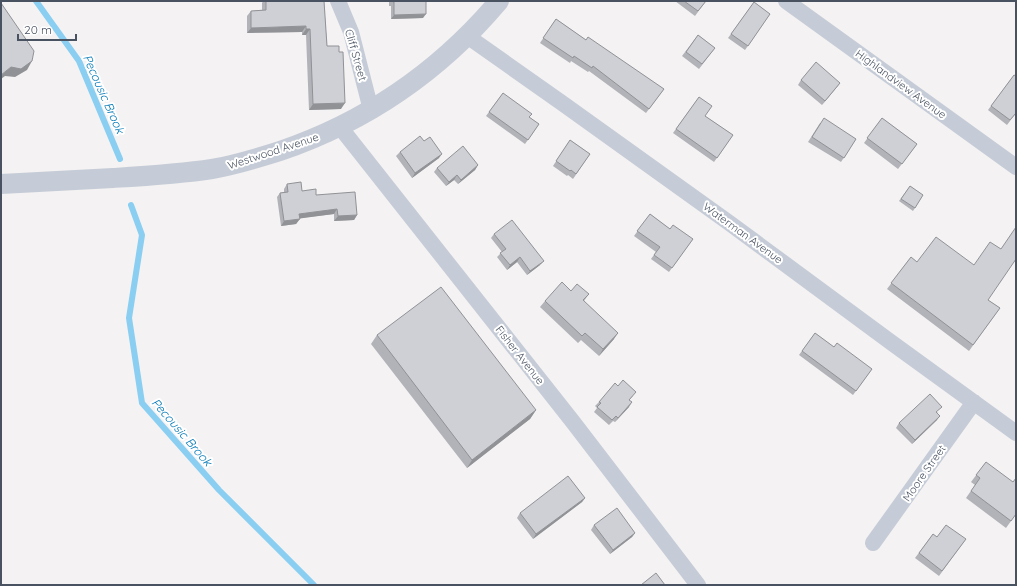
<svg xmlns="http://www.w3.org/2000/svg" width="1017" height="586" viewBox="0 0 1017 586" font-family="Quicksand,sans-serif">
  <style>
    .lines { fill: none; stroke-linecap: round; stroke-linejoin: round }
    .stream { stroke: #8acef2; stroke-width: 6 }
    .minor { stroke: #c5ccd7; stroke-width: 16 }
    .tertiary { stroke: #c5ccd7; stroke-width: 20 }
    .wall { fill: #b1b3b8 }
    .shaded-wall { fill: #909296 }
    .building { fill: #ced0d6; stroke: #909296 }
    .labels { text-anchor: middle; dominant-baseline: central; stroke-width: 4; stroke-linejoin: round; paint-order: stroke }
    .street-label { font-size: 11px; fill: #485261; stroke: #fff }
    .water-label { font-size: 12px; font-style: italic; fill: #0479b8; stroke: #fff }
  </style>
  <rect width="100%" height="100%" fill="#f4f2f2"/>
  <g class="lines">
    <path class="stream" d="M36 1 79 61 120 159
      M131 205 142 235 129 318 142 403 219 490 314 585"/>
    <path class="minor" d="M338 1 351 32 371 110
      M786 1 1016 167
      M467 36 562 103 728 222 892 343 1016 433
      M340 127 573 422 698 585
      M873 543 974 402"/>
    <path class="tertiary" d="M1 184C38 182 76 180 113 178 146 176 180 174 212 169 235 165 258 158 280 151 368 121 439 72 499 1"/>
  </g>
  <path class="wall" d="M263 1H324L327 46 341 109 309 110 306 35H302V32L247 33V16L251 11 262 10V3Z
    M389 1H426L423 18 391 19V6H389Z
    M675 1H706L695 16Z
    M754 2 770 14 745 50 728 38Z
    M556 19 586 40 664 89 646 113 589 71 588 72 571 61 570 63 540 43Z
    M698 35 715 48 699 69 682 56Z
    M1014 75 1016 113 1007 125 988 110Z
    M801 80 840 83 822 105 798 85Z
    M503 93 529 117 539 124 525 144 486 116Z
    M699 97 705 116 733 135 714 162 673 133Z
    M882 118 917 144 898 169 864 143Z
    M820 123 856 139 841 162 808 142Z
    M570 140 590 154 573 179 568 175 567 176 553 166Z
    M424 141 439 158 412 178 396 156 400 152Z
    M478 165 475 170 458 184 454 180 446 186 434 172 437 168Z
    M287 184 302 191 316 195 357 215 354 220 334 221V214L300 218 296 224 281 226 277 197 280 193 284 192V189Z
    M910 186 923 195 913 211 899 201Z
    M650 214 670 229 693 239 669 272 651 259 656 252 634 236Z
    M494 234 540 265 527 275 517 262 507 270 497 257 502 252 491 238Z
    M911 257 917 262 974 265 988 300 1000 308 969 351 887 289Z
    M571 291 589 294 584 301 614 339 599 356 581 340 578 343 540 307 545 301Z
    M815 333 834 347 872 369 853 395 799 355Z
    M377 335 536 410 530 419 467 468 371 344Z
    M618 386 633 396 629 400V407L615 422 613 421 609 425 594 412 597 408 595 406 599 402Z
    M939 412 937 413V420L912 444 896 428 899 423Z
    M986 462 1016 514 1006 528 966 498 975 485 971 482Z
    M585 498 582 502 533 539 517 518 520 513Z
    M594 525 635 533 632 537 610 554 591 530Z
    M933 534 937 537 966 539 939 576 915 558Z"/>
  <path class="shaded-wall" d="M426 14 423 18 391 19 394 15Z
    M306 26 302 32 247 33 251 28Z
    M306 29H310L306 35H302Z
    M32 61 27 70 15 77 5 76 1 79V75L11 67Z
    M840 83 837 87 822 105 825 101Z
    M345 103 341 109 309 110 313 104Z
    M442 154 439 158 412 178 415 173Z
    M478 165 475 170 458 184 461 180Z
    M457 175 454 180 446 186 449 182Z
    M337 209 334 214 296 219 299 214Z
    M357 215 354 220 334 221 338 216Z
    M300 219 296 224 281 226 284 221Z
    M520 257 517 262 507 270 510 265Z
    M544 261 540 265 527 275 530 271Z
    M618 333 614 339 599 356 603 349Z
    M632 402 629 407 615 422 618 418Z
    M536 410 530 419 467 468 472 460Z
    M940 416 937 420 912 444 915 440Z
    M585 498 582 502 533 539 536 534Z
    M635 533 632 537 610 554 613 550Z"/>
  <path class="building" d="M266 1H324L327 46H339V52H343L345 103 313 104 310 29H306V26L251 28V11L266 10Z
    M393 1H426V14L394 15V2H393Z
    M684 1H706L698 11Z
    M754 2 770 14 748 46 731 34Z
    M1 3 34 51 32 61 21 69 11 67 1 75Z
    M556 19 586 40 588 37 664 89 649 109 593 66 592 68 574 56 573 58 543 38Z
    M698 35 715 48 702 64 686 52Z
    M816 62 840 83 825 101 801 80Z
    M1014 75 1016 76V113L1010 120 991 106Z
    M503 93 532 114 529 117 539 124 528 140 489 112Z
    M699 97 712 106 705 116 733 135 717 158 676 129Z
    M824 118 856 139 844 158 812 137Z
    M882 118 917 144 902 164 867 138Z
    M420 136 424 141 430 137 442 154 415 173 400 152Z
    M570 140 590 154 576 174 571 170 570 171 556 161Z
    M463 146 478 165 461 180 457 175 449 182 437 168Z
    M301 182 302 191 316 189V195L355 192 357 215 338 216 337 209 299 214 300 219 284 221 280 193 288 192 287 184Z
    M910 186 923 195 915 208 901 199Z
    M650 214 670 229 673 225 693 239 672 268 654 255 660 247 637 231Z
    M512 220 544 261 530 271 520 257 510 265 500 253 506 249 494 234Z
    M1016 227V259L988 300 1000 308 973 345 891 283 911 257 917 262 936 237 974 265 990 242 1001 249Z
    M562 282 571 291 577 284 589 294 583 300 618 333 603 349 585 333 582 336 545 301Z
    M441 287 536 410 472 460 377 335Z
    M815 333 834 347 837 343 872 369 856 391 802 351Z
    M623 380 636 392 629 400 632 402 618 418 616 416 612 420 597 407 601 403 599 402 615 383 618 386Z
    M930 394 942 407 936 412 940 416 915 440 899 423Z
    M986 462 1013 482 1016 478V514L1011 521 971 491 980 478 976 475Z
    M568 476 585 498 536 534 520 513Z
    M617 508 635 533 613 550 594 525Z
    M946 525 966 539 942 571 919 553 933 534 937 537Z
    M656 573 665 585H641Z"/>
  <g class="labels">
    <g class="street-label">
      <text transform="translate(356 55) rotate(74)">Cliff Street</text>
      <text transform="translate(901 84) rotate(36)">Highlandview Avenue</text>
      <text transform="translate(273 151) rotate(-18)">Westwood Avenue</text>
      <text transform="translate(743 233) rotate(36)">Waterman Avenue</text>
      <text transform="translate(520 355) rotate(52)">Fisher Avenue</text>
      <text transform="translate(924 473) rotate(-55)">Moore Street</text>
    </g>
    <g class="water-label">
      <text transform="translate(104 94) rotate(66)">Pecousic Brook</text>
      <text transform="translate(182 432) rotate(49)">Pecousic Brook</text>
    </g>
  </g>
  <rect width="1017" height="586" fill="none" stroke="#485261" stroke-width="4"/>
  <path d="M18 34v6h58v-6" fill="none" stroke="#485261" stroke-width="2"/>
  <text x="24" y="34" font-size="12" fill="#485261" stroke="#ffffff" stroke-width="3" paint-order="stroke">20 m</text>
</svg>
